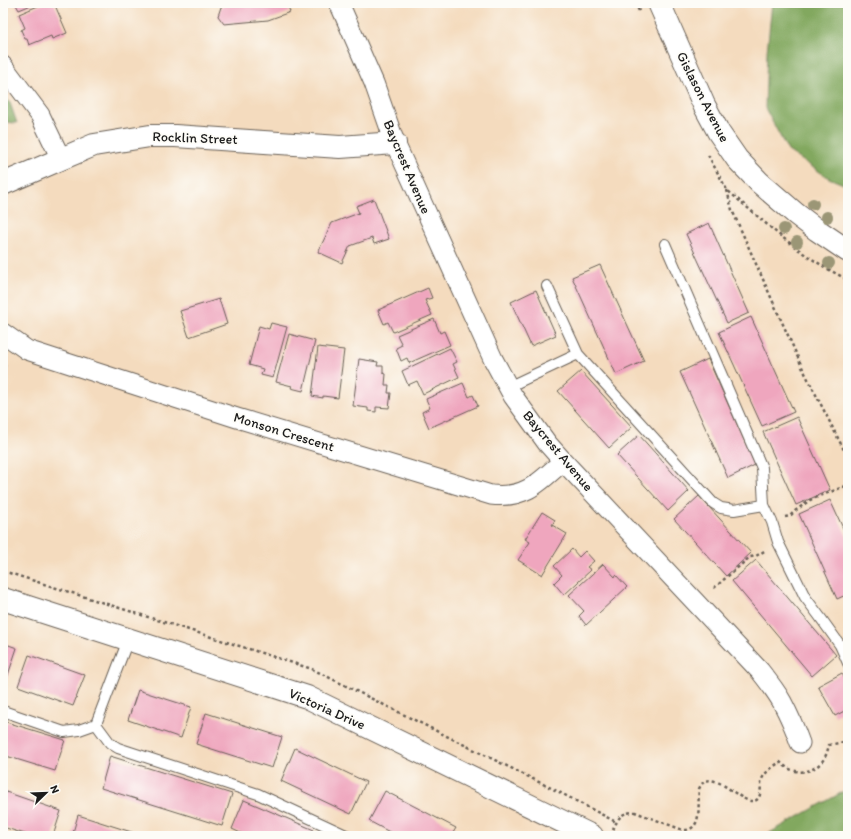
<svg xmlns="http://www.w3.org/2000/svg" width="851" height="839" viewBox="0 0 851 839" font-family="Itim,sans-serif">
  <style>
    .forest { fill: #82a85e; stroke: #4f623d }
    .building { fill: #efa6be }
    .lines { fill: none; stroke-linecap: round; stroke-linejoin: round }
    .service-casing { stroke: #685f55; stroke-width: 12 }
    .minor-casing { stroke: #685f55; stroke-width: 21 }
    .tertiary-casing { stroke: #685f55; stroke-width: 24 }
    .path { stroke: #685f55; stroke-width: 2.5; stroke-dasharray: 3 3; stroke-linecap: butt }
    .service { stroke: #fff; stroke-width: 10 }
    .minor { stroke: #fff; stroke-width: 19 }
    .tertiary { stroke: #fff; stroke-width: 22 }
    .tree { fill: #9b9676 }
    .labels { text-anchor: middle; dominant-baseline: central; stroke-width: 3.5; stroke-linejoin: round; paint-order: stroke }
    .street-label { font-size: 14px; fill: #1c1c1c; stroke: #fdfcf7 }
  </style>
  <rect width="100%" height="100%" fill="#fdfcf7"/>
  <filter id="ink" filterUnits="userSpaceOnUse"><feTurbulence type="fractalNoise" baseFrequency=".025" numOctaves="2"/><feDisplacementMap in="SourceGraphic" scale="8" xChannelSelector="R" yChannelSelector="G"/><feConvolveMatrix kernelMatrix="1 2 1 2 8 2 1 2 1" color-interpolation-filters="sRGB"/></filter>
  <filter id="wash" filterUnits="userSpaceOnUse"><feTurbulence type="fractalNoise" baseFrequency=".012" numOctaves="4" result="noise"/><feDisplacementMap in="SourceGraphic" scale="16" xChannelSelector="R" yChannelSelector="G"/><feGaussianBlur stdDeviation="0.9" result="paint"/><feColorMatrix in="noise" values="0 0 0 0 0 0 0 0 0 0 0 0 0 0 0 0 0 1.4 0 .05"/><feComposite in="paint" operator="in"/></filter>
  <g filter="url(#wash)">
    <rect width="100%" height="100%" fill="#f4dbbe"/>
    <path class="forest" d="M772 3H848V186L829 178 788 151 765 108 767 52Z
      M3 95 10 103 17 123 3 122Z
      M848 789V836H764Z"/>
    <g id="blocks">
      <path class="building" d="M15 3H36L19 10Z
        M45 3H54L67 33 52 39 51 36 29 45 27 39H25L21 30 25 28 19 14Z
        M224 3H287L290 12 268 20 224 24 218 16 221 7 224 6Z
        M374 199 389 239 374 244 372 238 350 246 342 263 318 252 332 223 359 213 356 206Z
        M709 223 749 313 727 323 686 234Z
        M600 265 644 361 616 374 572 277Z
        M428 288 432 298 425 300 432 315 393 332 388 322 384 324 378 310Z
        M536 290 556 335 531 346 511 302Z
        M219 299 227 324 189 337 180 311Z
        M751 317 794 412 762 426 719 332Z
        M434 319 440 333 444 331 450 345 409 363 407 358 401 361 396 348 402 345 397 335Z
        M271 323 287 327 273 378 261 375 263 369 249 365 259 326 269 329Z
        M289 334 315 341 303 391 291 388 292 386 276 382Z
        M318 347 344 350 338 398 323 396V398L312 396Z
        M450 348 457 362 453 364 459 377 423 394 417 381 408 385 402 371Z
        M359 359 378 362 377 366H383V373L386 374 385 385H389L388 393H391L389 408 376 407V412L368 411V408L353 406Z
        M708 359 755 465 728 478 680 372Z
        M581 371 632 427 609 448 558 391Z
        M463 383 469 397 473 395 478 406 429 428 422 412 430 408 426 399Z
        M797 417 830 490 796 505 763 432Z
        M639 435 689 491 668 511 617 455Z
        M699 496 751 553 726 576 674 519Z
        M830 500 848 539V594L837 599 799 514Z
        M542 512 555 520 552 525 567 534 542 575 518 560 530 542 525 539Z
        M572 549 579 557 585 551 594 561 587 567 591 570 564 595 554 583 562 575 554 566Z
        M756 560 836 655 812 676 732 581Z
        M603 564 615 577 616 575 627 587 586 625 579 616 584 611 569 595Z
        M3 643 17 648 6 681 3 680Z
        M29 655 85 675 73 706 18 686Z
        M842 673 848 685V709L835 716 818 686Z
        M138 690 191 707 181 738 128 720Z
        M206 713 282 737 272 768 196 744Z
        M3 721 65 740 55 771 3 755Z
        M295 748 366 782 351 814 281 781Z
        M110 756 232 794 222 826 101 788Z
        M3 791 61 811 53 836H31L3 827Z
        M385 791 456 828 451 836H397L369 821Z
        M244 800 314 830 311 836H247L232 829Z
        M78 815 144 836H72Z"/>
    </g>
  </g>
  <g filter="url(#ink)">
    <use href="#blocks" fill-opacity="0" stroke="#685f55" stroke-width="1"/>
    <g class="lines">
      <g class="service-casing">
        <path id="service" d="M665 244 762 468 764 505 772 522 778 542 805 597 820 617 840 645 848 663
          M547 286 578 354 713 503 721 508 734 510 764 505
          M508 387 578 354
          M3 711 64 732 79 730 96 724
          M96 724 110 743 118 748 258 794 348 836
          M96 724 128 640"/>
      </g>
      <g class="minor-casing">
        <path id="minor" d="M339 3 374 83 395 143 493 359 513 396 547 443 563 461 760 671C768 681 776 691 782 702 789 715 795 729 800 743
          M3 66 40 115 61 159
          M3 333 27 350 237 418 491 495C525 499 540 482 563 461"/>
      </g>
      <g class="tertiary-casing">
        <path id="tertiary" d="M659 3 704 105 719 133 737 159 759 182 796 214 817 230 848 251
          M3 184 61 159 94 145 150 136H175L340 147 395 143
          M3 599 307 697 592 836"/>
      </g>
      <path class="path" d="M635 3 640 13
        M708 155 727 190 778 234 803 253 826 268 848 280
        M727 190 732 210 803 369 848 458
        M3 385 5 365
        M785 517 790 516 795 511 810 500 848 485
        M3 571 312 669 559 792 616 822
        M714 588 750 557 756 556 766 550
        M613 830C618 818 621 812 635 812L683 830C704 831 697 803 699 789 709 764 737 800 751 801 764 802 759 786 762 779 765 772 774 766 780 762 785 766 789 770 796 771 807 774 820 767 825 757 827 753 828 749 829 745L848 741
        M521 836 527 834"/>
      <use href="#service" class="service"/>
      <use href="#minor" class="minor"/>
      <use href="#tertiary" class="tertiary"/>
    </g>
    <g class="tree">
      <circle cx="813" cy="204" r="6"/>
      <circle cx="827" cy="217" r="6"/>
      <circle cx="784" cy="229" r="6"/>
      <circle cx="797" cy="242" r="6"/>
      <circle cx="829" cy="263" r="6"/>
    </g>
  </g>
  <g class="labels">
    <g class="street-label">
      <text transform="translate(703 97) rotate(63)">Gislason Avenue</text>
      <text transform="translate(195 138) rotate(2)">Rocklin Street</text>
      <text transform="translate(407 167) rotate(67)">Baycrest Avenue</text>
      <text transform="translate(284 432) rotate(17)">Monson Crescent</text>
      <text transform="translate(558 451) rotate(50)">Baycrest Avenue</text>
      <text transform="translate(327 709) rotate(24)">Victoria Drive</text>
    </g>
  </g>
  <rect width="851" height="839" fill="none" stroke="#fdfcf7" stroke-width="16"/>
  <g transform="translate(46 793) rotate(67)" stroke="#fdfcf7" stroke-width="3" paint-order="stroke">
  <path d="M0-3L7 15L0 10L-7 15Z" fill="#1c1c1c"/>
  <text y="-6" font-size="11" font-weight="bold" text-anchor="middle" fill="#1c1c1c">N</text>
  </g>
</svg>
